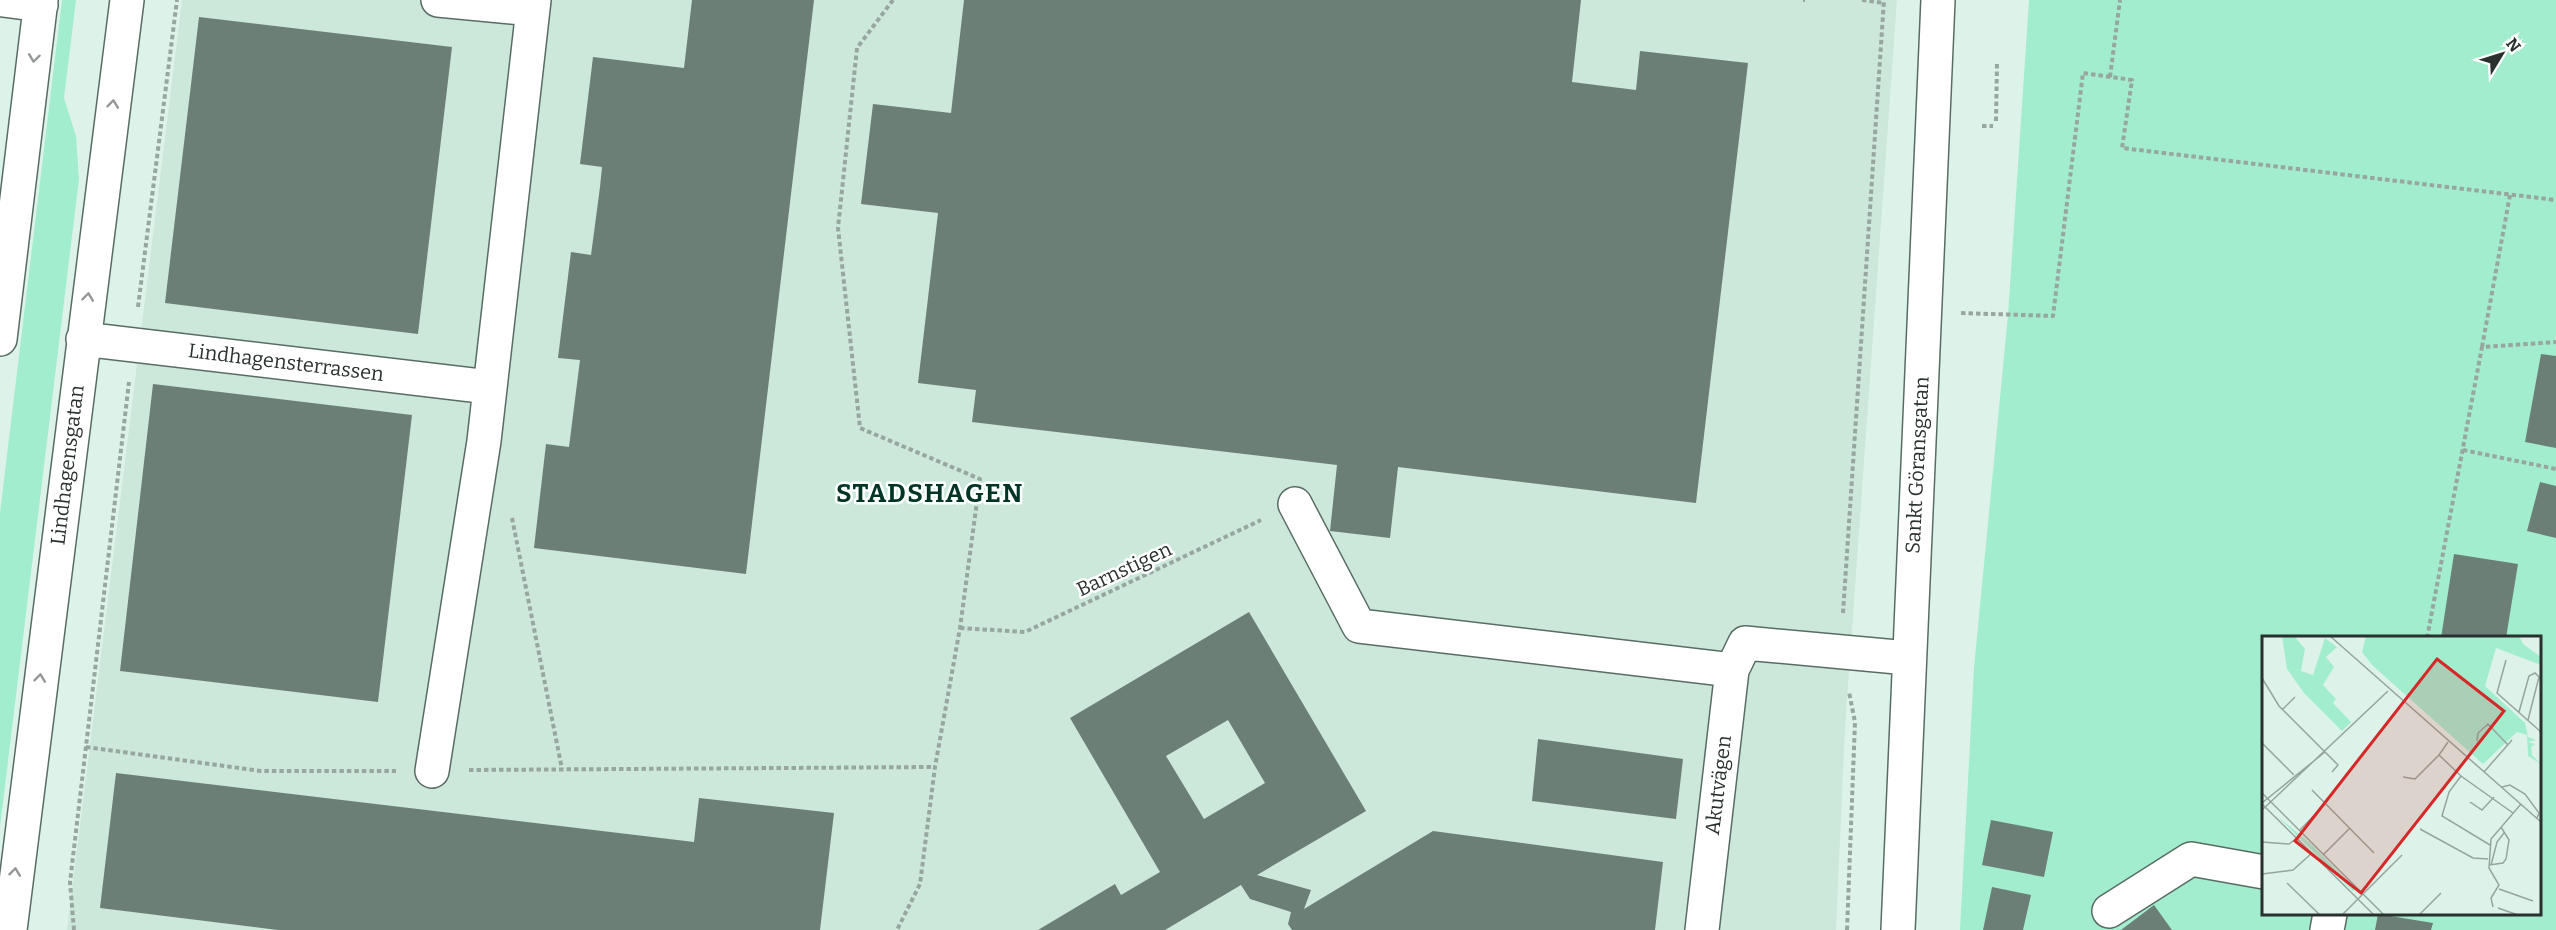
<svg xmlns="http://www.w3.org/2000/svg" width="2556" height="930" viewBox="0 0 2556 930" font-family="Bitter,serif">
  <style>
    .built { fill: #cbe8db }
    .green { fill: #a3edcf; fill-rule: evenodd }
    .building { fill: #6c7f77; fill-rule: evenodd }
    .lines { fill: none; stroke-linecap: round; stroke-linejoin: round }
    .minor-casing { stroke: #596c64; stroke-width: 36 }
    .path { stroke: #97a7a0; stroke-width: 4; stroke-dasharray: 4.5 3; stroke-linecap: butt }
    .minor { stroke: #fff; stroke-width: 33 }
    .oneway { stroke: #949896 }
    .labels { text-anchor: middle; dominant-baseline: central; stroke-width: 5; stroke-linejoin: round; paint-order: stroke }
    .street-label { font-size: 20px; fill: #29312e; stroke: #fff }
    .district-label { font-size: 26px; font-weight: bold; letter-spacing: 1.5px; fill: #003526; stroke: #fff }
    .inset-road { fill: none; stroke: #95a59e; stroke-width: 1.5 }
    .view { fill: #d62828; fill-opacity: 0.15; stroke: #d62828; stroke-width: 3 }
    .inset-edge { fill: none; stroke: #29312e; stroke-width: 3 }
  </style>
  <rect width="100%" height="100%" fill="#ddf3e9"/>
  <path class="built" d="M182 0H1897L1845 728 1836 930H67Z"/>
  <path class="green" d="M62 0H76L64 98 76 136 79 179 0 827V513Z
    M2029 0H2556V930H1960L1974 668 2008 315ZM2264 638H2540V914H2264Z"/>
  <path class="building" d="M692 0H814L746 574 534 548 546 444 569 447 580 360 558 358 571 252 591 255 600 187 602 167 580 164 593 57 684 68Z
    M964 0H1581L1572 82 1636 90 1640 51 1748 63 1696 503 1398 467 1390 538 1330 531 1337 465 972 422 976 390 918 383 938 213 861 204 873 104 951 113Z
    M199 17 452 47 418 334 165 303Z
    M2541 354 2556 356V448L2525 442Z
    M153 384 412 415 378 702 120 671Z
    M2540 482 2556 486V538L2527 531Z
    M2454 554 2518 564 2506 638H2441Z
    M1249 612 1366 811 1257 875 1311 890 1304 909 1433 831 1663 862 1655 930H1292L1288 924 1291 912 1250 899 1241 885 1165 930H1038L1115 884 1121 895 1160 872 1070 718ZM1228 720 1265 783 1204 819 1166 756Z
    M1538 739 1683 759 1676 819 1532 801Z
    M116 773 694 842 699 798 834 813 820 930H278L100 908Z
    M1991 820 2053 832 2044 877 1982 865Z
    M1992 887 2031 895 2023 930H1983Z
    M2154 905 2172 930H2121Z
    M2378 914 2433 923 2431 930H2375Z"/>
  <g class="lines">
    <g class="minor-casing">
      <path id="minor" d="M3 0 41 5
        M438 0 532 9
        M0 339 41 0
        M83 339 489 387
        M1295 504 1359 626 1732 670
        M432 771 484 441 534 0
        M2109 911 2191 859 2264 872
        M10 930 127 0
        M1702 930 1732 670 1745 643 1908 658
        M1898 930 1938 0
        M2327 930 2330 914"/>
    </g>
    <path class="path" d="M893 0 857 48 838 228 860 428 980 479 960 628 935 767 920 884 897 930
      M1803 0H1805
      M1862 0 1884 3
      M2110 77 2120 0
      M1996 121 1997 63
      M1982 126H1993
      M138 307 177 0
      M1961 313 2053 316 2083 73 2132 80 2122 148 2556 200
      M2482 347 2510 195
      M2463 450 2556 469
      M512 518 562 769
      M1843 613 1884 0
      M960 628 1025 632 1261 520
      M2427 638 2482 347 2556 342
      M86 747 261 771H396
      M469 770 935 767
      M74 930 70 882 129 382
      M1847 930 1855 722 1849 692"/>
    <use href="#minor" class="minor"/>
  </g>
  <defs><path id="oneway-chevron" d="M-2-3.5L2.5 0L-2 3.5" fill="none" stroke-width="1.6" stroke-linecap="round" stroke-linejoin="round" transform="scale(1.5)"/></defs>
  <g class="oneway">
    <use href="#oneway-chevron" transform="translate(34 58) rotate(97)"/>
    <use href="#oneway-chevron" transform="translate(113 104) rotate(-83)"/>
    <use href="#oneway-chevron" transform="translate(88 297) rotate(-83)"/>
    <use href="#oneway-chevron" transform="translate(40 678) rotate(-83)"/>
    <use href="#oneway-chevron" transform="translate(15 872) rotate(-83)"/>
  </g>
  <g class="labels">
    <g class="street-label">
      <text transform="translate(286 362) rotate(7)">Lindhagensterrassen</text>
      <text transform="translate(67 465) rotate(-83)">Lindhagensgatan</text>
      <text transform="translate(1917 465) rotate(-87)">Sankt Göransgatan</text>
      <text transform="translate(1124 569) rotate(-25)">Barnstigen</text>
      <text transform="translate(1718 785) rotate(-83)">Akutvägen</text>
    </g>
    <g class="district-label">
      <text x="930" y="493">STADSHAGEN</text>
    </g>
  </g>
  <g transform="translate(2262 636)">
    <rect width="279" height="279" fill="#ddf3e9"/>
    <path d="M20 0 33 1 43 13 39 35 51 39 63 2 75 11 64 21 72 31 61 49 74 63 71 67 89 86 80 95 42 57 25 33ZM104 0H257L261 8 279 21V29L234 12 223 50 263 87 266 101 274 104 266 106 273 108 269 111 270 119 279 128 266 120 265 99 255 96 221 128 110 29 100 16ZM14 179 50 209 93 253 91 255Z" fill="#a3edcf"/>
    <path class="inset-road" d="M68 0 279 186M244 24 235 57 279 96M0 42 17 70 76 129 70 136M20 74 33 61M257 76 267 40 273 37 277 41 266 84M215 105 216 97 226 88 246 109M186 106 177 119 199 140 251 177M0 107 32 139M222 136 250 104M199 140 187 156 180 180 228 209M141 141 153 143 177 119M240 151 248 149 263 158 277 177 275 182M50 154 112 217M0 157 122 279M208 166 220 174 232 161M0 167 63 116M0 168 112 279M0 174 126 55M158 193 211 222 226 223M38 194 63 168M0 206 27 208 35 202M62 218 88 192M227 229 241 227 244 223 247 204 239 191M229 229 235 206 242 197M0 238 31 234 50 217M25 247 58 279M237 253 271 265M231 271 229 262 237 249 227 232 229 203 259 168M236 272 256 279M80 279 140 219M157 279 179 257"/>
    <path class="view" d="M175 23 242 75 99 257 33 205Z"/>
    <rect width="279" height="279" class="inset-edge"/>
  </g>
  <g transform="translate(2502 54) rotate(52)" stroke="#ffffff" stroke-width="4.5" paint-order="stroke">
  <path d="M0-4.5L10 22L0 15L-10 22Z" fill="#29312e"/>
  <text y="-9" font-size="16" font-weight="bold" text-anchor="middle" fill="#29312e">N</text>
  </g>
</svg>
